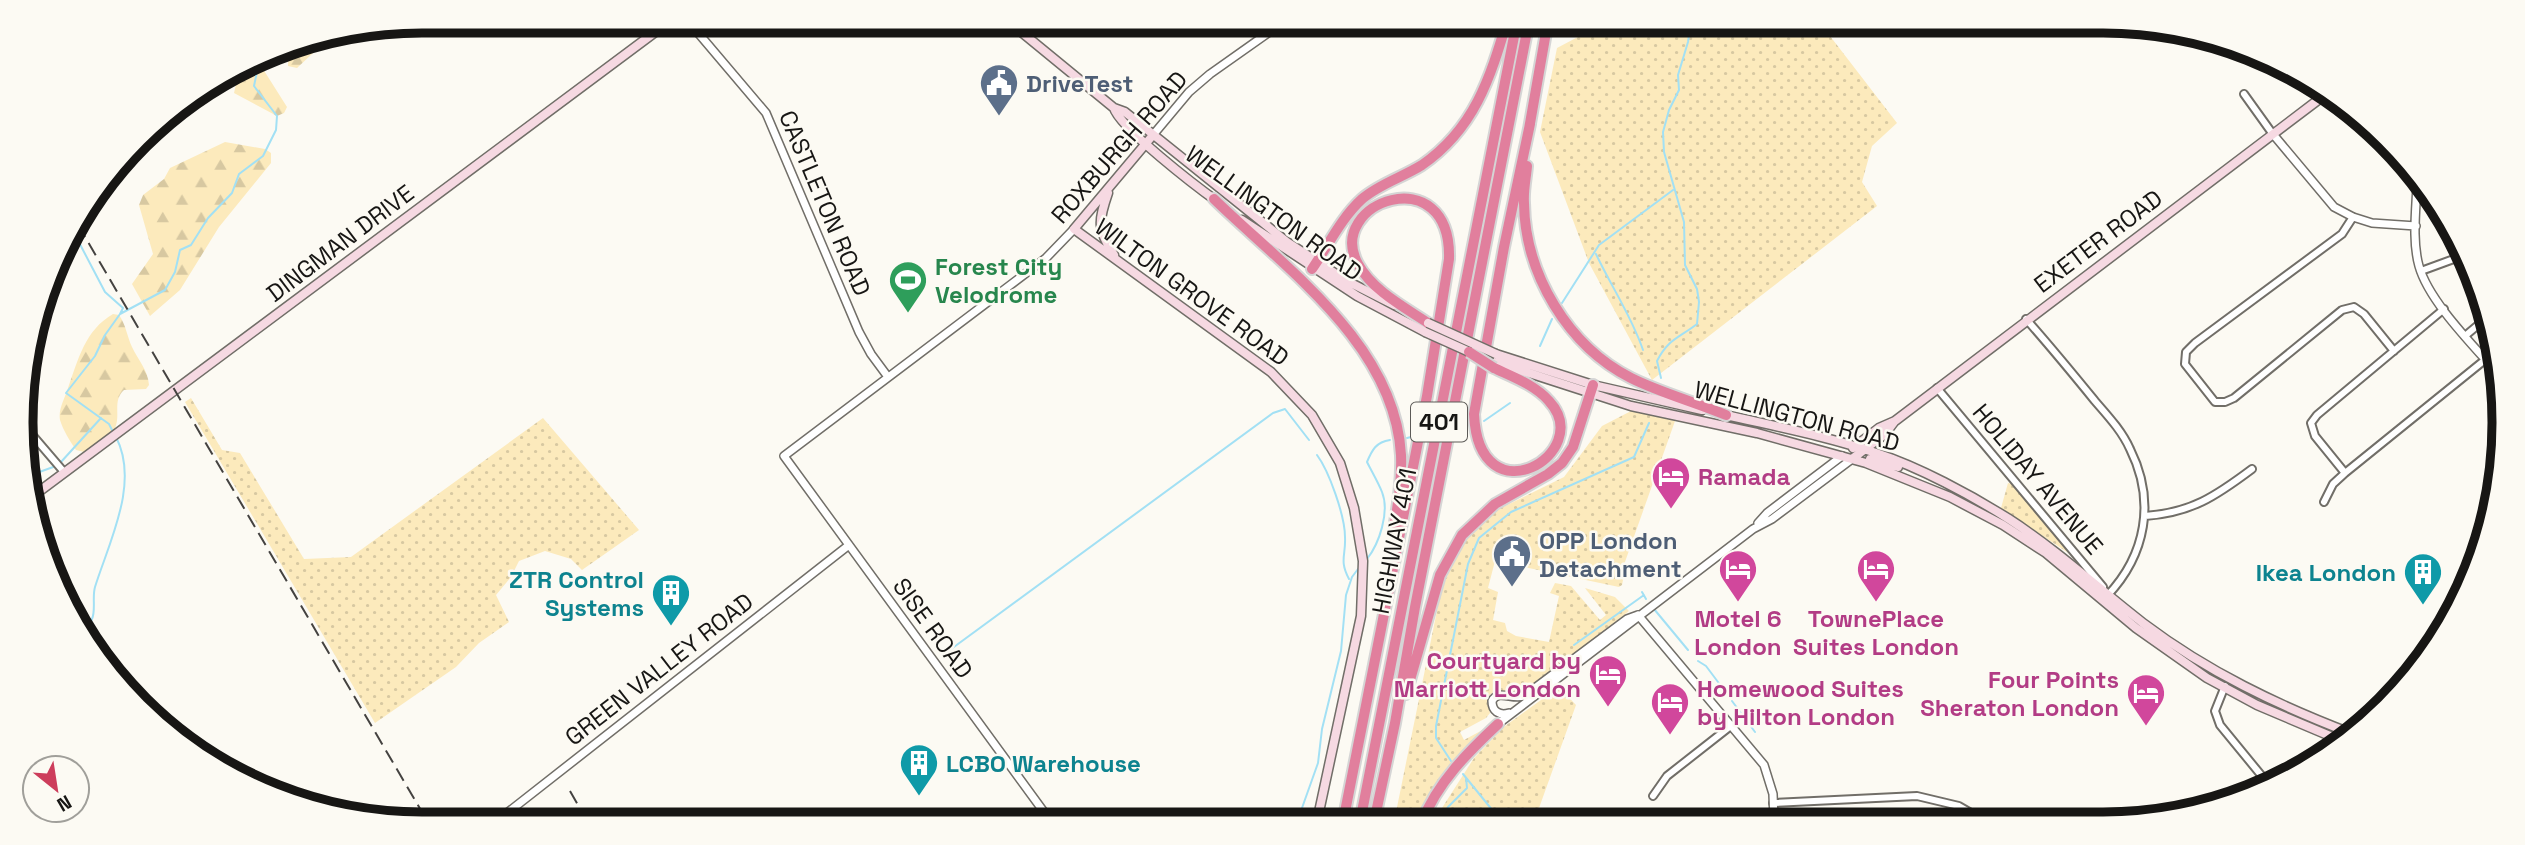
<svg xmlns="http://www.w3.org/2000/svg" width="2525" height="845" viewBox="0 0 2525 845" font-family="'Space Grotesk',sans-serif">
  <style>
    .grass { fill: url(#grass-dots) }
    .forest { fill: url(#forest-firs) }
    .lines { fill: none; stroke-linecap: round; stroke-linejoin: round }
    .stream { stroke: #a2e0f4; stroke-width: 2 }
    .minor-casing { stroke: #716e68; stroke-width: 10 }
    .tertiary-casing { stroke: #716e68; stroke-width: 10 }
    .secondary-casing { stroke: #716e68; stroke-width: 11 }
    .motorway-casing { stroke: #d5d5d5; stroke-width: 14 }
    .minor { stroke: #fff; stroke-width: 6 }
    .tertiary { stroke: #fff; stroke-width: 7 }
    .secondary { stroke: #f6d9e2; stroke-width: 8 }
    .motorway { stroke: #e17f9d; stroke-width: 10 }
    .rail { stroke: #444240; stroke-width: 2; stroke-dasharray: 14 7; stroke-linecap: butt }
    .secondary-bridge-casing { stroke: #716e68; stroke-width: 11; stroke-linecap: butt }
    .motorway-bridge-casing { stroke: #d5d5d5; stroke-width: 14; stroke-linecap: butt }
    .secondary-bridge { stroke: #f6d9e2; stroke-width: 8 }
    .motorway-bridge { stroke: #e17f9d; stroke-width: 10 }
    .labels { text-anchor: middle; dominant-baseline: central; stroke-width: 5; stroke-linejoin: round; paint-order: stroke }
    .shield { fill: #fcfaf3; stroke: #5c5a57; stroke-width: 2 }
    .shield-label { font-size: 23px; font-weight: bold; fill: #171614 }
    .service-label { font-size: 24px; font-weight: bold; fill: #4e5e75; stroke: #fcfaf3; text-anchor: start }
    .street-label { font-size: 24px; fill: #171614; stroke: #fcfaf3 }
    .leisure-label { font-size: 24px; font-weight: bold; fill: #27864d; stroke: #fcfaf3; text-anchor: start }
    .hotel-label { font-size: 24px; font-weight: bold; fill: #b23c85; stroke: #fcfaf3; text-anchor: start }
    .culture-label { font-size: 24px; font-weight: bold; fill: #0d838f; stroke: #fcfaf3; text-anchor: end }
    .rim { fill: none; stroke: #171614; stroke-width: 9 }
  </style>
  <defs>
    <pattern id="grass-dots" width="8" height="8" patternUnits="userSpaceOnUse" patternTransform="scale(1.75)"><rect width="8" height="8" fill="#fceabc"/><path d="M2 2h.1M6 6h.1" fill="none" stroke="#d7c8a1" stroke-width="1.8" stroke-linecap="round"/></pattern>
    <pattern id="forest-firs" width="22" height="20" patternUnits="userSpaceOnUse" patternTransform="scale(1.75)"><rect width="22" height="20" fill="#fceabc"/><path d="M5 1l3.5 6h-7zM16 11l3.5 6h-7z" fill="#d7c8a1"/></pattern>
  </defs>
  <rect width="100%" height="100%" fill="#fcfaf3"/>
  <path class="grass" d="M1608 21H1849L1830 36 1897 123 1872 146 1862 182 1877 206 1652 380 1589 263 1540 132 1557 48Z
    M191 398 222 450 240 453 304 559 351 557 543 418 639 530 582 570 571 559 545 551 519 561 511 577 496 595 509 622 479 643 456 667 375 723 185 402Z
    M1633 410 1675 421 1620 576 1623 580 1622 585 1619 587 1495 561 1488 588 1498 592 1493 620 1505 623 1507 631 1516 636 1549 642 1559 596 1550 593 1555 583 1571 586 1600 620 1606 615 1585 588 1615 597 1629 611 1523 693 1495 691 1487 697 1490 713 1486 718 1460 732 1464 740 1488 727 1462 751 1428 796 1417 822H1394L1442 586 1467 538 1479 523 1497 510 1564 477 1602 426Z
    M2008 483 2012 484 2073 556 2001 508Z
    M1559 687 1576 705 1534 822H1433L1474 758 1505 726Z"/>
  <path class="forest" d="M327 40 297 68 288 66 289 47Z
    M276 50 263 69 287 107 284 113 277 116 234 93 239 71 269 51Z
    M225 142 265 149 271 153V163L219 227 180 290 150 316 132 284 153 254 139 205 143 195 164 179 170 168Z
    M113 314 119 315C126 325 127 336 132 347 138 360 148 370 149 385L146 389 124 390C112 401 121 415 115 428 109 440 95 446 84 452L76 450C70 441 63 430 60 420 58 409 65 398 68 388 78 360 85 330 113 314Z"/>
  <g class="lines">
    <path class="stream" d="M73 231 105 292 123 308 120 314
      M1596 254C1611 286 1632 317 1643 350
      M1562 303 1599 245 1673 190
      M1540 346 1552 319
      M1661 378 1657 361C1668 339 1679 338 1697 324L1699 302 1697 289 1685 265 1684 222 1664 152 1663 132 1669 110 1679 90 1678 75 1688 42 1691 21
      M1484 421 1510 403
      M113 432 109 424 66 393 95 356 105 335 120 314 165 290 175 272 180 250 191 245 208 218 232 193 239 174 263 156 276 130 277 116 254 86 260 57
      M1407 438 1411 437
      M1317 455C1329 471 1345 516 1345 537 1346 556 1339 560 1349 579
      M61 462 101 418
      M31 475 56 466
      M1367 559C1379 544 1390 512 1382 492 1378 482 1372 472 1367 462 1372 450 1376 442 1390 440
      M1642 592 1646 599
      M1654 609 1688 650
      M82 632C85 628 91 623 92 619 96 610 92 597 95 587 109 542 140 483 116 437
      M1574 645 1644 595
      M943 655 1273 413 1285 409 1309 440
      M1698 661 1706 666 1721 686
      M1732 701 1755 732
      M1451 761 1436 738V726L1468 564 1479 538 1511 512 1634 457 1649 423
      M1463 774 1502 822
      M1297 822 1318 763 1322 729 1341 651 1346 595 1352 577 1358 569
      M1440 822 1448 807 1467 788 1466 778"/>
    <g class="minor-casing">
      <path id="minor" d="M2244 94 2272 133
        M2353 217 2342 234 2195 343 2186 352 2185 364 2215 402H2225L2234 398 2342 310 2354 307 2364 314 2394 351
        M2421 271 2462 256
        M2444 309 2317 415 2311 423 2315 436 2345 473 2486 359
        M2026 319C2050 346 2073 374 2095 401 2108 416 2122 431 2130 449 2156 501 2146 555 2107 596
        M2465 336 2484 320
        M1937 388 2103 587
        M28 430 64 472
        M2324 502 2333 484 2345 473
        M2145 516C2191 513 2216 496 2252 469
        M2225 686 2215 711 2220 725 2270 786
        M1653 796 1667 776 1732 725
        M1773 803 1917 796 1959 806 1985 821"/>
    </g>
    <g class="tertiary-casing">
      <path id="tertiary" d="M688 21 766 113 859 332 871 354 888 377
        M2272 133 2334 207 2353 217 2372 223 2416 226
        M1153 135 1189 92 1210 74 1285 21
        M2417 184C2416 210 2412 241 2419 266 2429 302 2475 347 2500 376
        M1758 523 1767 513 1842 456
        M1638 615 1764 765 1773 794 1774 821
        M1509 713C1499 716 1492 711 1492 701 1498 689 1512 700 1524 696L1627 619 1638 615
        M1498 724 1753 529 1772 519 1852 459
        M1052 823 784 456 1046 258 1074 229
        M493 824 849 545"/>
    </g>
    <g class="secondary-casing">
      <path id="secondary" d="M1008 21 1114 108 1125 112 1287 242 1347 281 1394 305
        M1114 108C1120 128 1197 187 1218 202
        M1153 135 1074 229 1271 372 1312 415 1340 463 1354 508 1363 561 1361 616 1319 812 1315 822
        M1108 193C1098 222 1097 229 1114 255
        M1242 220 1357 296 1425 332
        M1496 354 1593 385 1702 410
        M1495 362 1631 406 1757 433 1866 463 1950 497 2003 525 2046 553 2136 628 2207 678 2257 705 2342 741
        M1722 414C1773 426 1827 436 1876 453 1919 467 1971 495 2009 519 2057 550 2098 588 2143 623 2208 672 2277 705 2353 734
        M1853 448 1879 428 1895 421 2326 94
        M1852 459 1885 434 1894 422
        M1870 459 1898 467
        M33 496 670 21"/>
    </g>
    <g class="motorway-casing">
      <path id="motorway" d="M1529 129 1548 21
        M1527 166C1526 178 1523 191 1524 203 1525 274 1568 346 1631 378 1661 393 1695 402 1726 415
        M1214 199C1286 269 1395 345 1401 455 1402 480 1398 504 1394 529
        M1312 269C1328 246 1341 218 1362 199 1379 184 1403 177 1422 165 1474 129 1490 79 1507 21
        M1494 368C1513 377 1535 385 1549 401 1597 453 1479 522 1474 414L1504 247 1530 124
        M1406 694 1440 575 1462 535 1495 504 1548 474 1562 463 1573 447 1593 385
        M1343 822 1427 396 1449 259C1452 157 1324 202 1358 264 1372 290 1404 307 1428 323
        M1360 822 1517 21
        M1374 822 1395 723 1415 607 1529 21
        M1422 822C1437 783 1468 752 1498 724"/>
    </g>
    <use href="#minor" class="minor"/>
    <use href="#tertiary" class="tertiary"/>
    <use href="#secondary" class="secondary"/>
    <use href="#motorway" class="motorway"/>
    <path class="rail" d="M78 225 429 824
      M570 791 589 824"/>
    <g class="secondary-bridge-casing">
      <path id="secondary-bridge" d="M1428 323 1496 354
        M1425 332 1474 354"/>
    </g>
    <g class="motorway-bridge-casing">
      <path id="motorway-bridge" d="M1469 352 1494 368"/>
    </g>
    <use href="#secondary-bridge" class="secondary-bridge"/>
    <use href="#motorway-bridge" class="motorway-bridge"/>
  </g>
  <defs>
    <g id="civic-pin" transform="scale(2.0125)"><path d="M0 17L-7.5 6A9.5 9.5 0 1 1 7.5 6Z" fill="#5c6f8a" stroke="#fcfaf3"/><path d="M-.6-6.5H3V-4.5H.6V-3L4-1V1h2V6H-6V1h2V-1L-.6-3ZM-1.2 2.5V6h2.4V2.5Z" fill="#fff"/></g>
    <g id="stadium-pin" transform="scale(2.0125)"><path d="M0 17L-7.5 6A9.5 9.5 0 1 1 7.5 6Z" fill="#2e9e5b" stroke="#fcfaf3"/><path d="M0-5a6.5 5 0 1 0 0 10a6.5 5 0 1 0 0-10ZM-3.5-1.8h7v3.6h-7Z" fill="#fff"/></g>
    <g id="hotel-pin" transform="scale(2.0125)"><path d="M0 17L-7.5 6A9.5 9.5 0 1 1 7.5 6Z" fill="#d1479c" stroke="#fcfaf3"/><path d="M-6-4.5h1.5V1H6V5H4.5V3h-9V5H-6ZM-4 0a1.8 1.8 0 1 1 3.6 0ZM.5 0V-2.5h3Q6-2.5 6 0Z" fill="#fff"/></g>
    <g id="building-pin" transform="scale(2.0125)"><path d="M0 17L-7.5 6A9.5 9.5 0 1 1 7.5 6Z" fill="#0f9aa8" stroke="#fcfaf3"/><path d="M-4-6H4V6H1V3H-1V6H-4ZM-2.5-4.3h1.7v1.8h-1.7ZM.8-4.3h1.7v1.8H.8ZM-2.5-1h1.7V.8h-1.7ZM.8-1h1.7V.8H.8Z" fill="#fff"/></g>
  </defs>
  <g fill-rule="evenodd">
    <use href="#civic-pin" x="999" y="83"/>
    <use href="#stadium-pin" x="908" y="280"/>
    <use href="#hotel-pin" x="1671" y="476"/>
    <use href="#civic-pin" x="1512" y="554"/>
    <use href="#hotel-pin" x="1738" y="569"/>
    <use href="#hotel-pin" x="1876" y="569"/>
    <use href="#building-pin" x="2423" y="572"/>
    <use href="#building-pin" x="671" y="593"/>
    <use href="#hotel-pin" x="1608" y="674"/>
    <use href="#hotel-pin" x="2146" y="693"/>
    <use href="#hotel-pin" x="1670" y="702"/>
    <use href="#building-pin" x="919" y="763"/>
  </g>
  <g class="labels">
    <rect class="shield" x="1411" y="402.5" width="56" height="39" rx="5"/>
    <g class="shield-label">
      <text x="1439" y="422">401</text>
    </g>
    <g class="service-label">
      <text x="1026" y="83">DriveTest</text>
      <text x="1539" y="540">OPP London<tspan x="1539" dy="28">Detachment</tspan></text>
    </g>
    <g class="street-label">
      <text transform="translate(1119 147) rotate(-49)">ROXBURGH ROAD</text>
      <text transform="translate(825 203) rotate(67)">CASTLETON ROAD</text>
      <text transform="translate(1274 213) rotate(36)">WELLINGTON ROAD</text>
      <text transform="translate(2098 241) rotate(-37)">EXETER ROAD</text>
      <text transform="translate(340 243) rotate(-37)">DINGMAN DRIVE</text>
      <text transform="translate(1192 292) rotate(36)">WILTON GROVE ROAD</text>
      <text transform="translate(1797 416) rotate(15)">WELLINGTON ROAD</text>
      <text transform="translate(2038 479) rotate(50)">HOLIDAY AVENUE</text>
      <text transform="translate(1394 541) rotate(-79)">HIGHWAY 401</text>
      <text transform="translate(933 628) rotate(54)">SISE ROAD</text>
      <text transform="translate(659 669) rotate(-38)">GREEN VALLEY ROAD</text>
    </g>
    <g class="leisure-label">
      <text x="935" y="266">Forest City<tspan x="935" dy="28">Velodrome</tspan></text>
    </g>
    <g class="hotel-label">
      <text x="1698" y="476">Ramada</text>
      <text x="1738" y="618" text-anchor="middle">Motel 6<tspan x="1738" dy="28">London</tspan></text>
      <text x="1876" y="618" text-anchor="middle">TownePlace<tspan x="1876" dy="28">Suites London</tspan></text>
      <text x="1581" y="660" text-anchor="end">Courtyard by<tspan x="1581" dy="28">Marriott London</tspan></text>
      <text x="2119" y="679" text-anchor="end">Four Points<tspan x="2119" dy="28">Sheraton London</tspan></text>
      <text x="1697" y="688">Homewood Suites<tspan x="1697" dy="28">by Hilton London</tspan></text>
    </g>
    <g class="culture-label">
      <text x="2396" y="572">Ikea London</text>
      <text x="644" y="579">ZTR Control<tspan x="644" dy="28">Systems</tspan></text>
      <text x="946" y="763" text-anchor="start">LCBO Warehouse</text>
    </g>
  </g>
  <path d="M0 0H2525V845H0ZM422 33H2103A389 389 0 0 1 2492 422V423A389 389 0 0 1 2103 812H422A389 389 0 0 1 33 423V422A389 389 0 0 1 422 33Z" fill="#fcfaf3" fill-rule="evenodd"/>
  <path class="rim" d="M422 33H2103A389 389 0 0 1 2492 422V423A389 389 0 0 1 2103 812H422A389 389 0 0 1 33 423V422A389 389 0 0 1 422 33Z"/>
  <g transform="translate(56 789) rotate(150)"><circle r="33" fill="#fcfaf3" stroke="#a09f9a" stroke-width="2"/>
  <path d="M0-5L12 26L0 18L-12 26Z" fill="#cd3d5b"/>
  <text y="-10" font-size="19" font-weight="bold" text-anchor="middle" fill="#171614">N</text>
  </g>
</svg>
